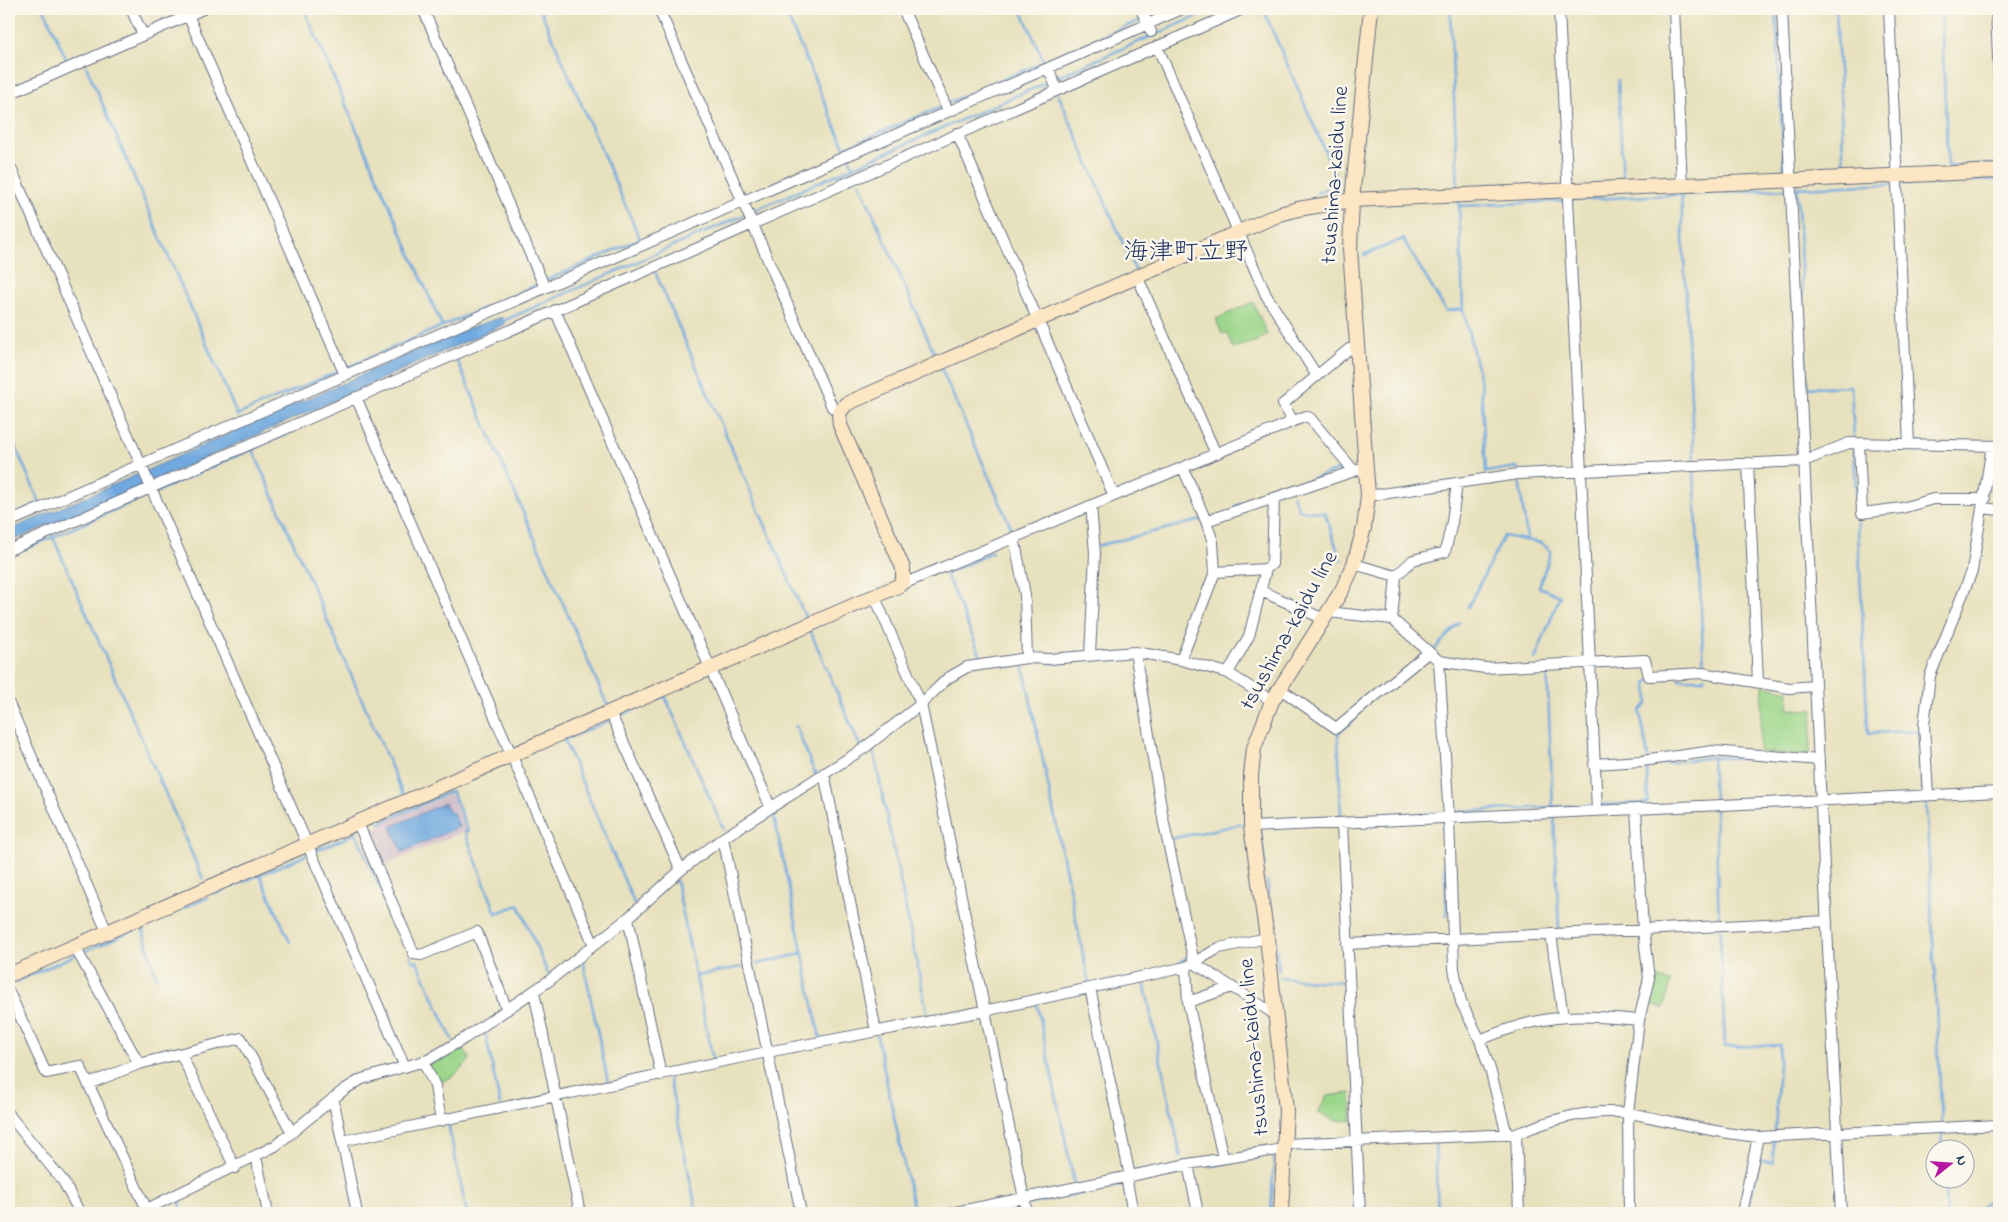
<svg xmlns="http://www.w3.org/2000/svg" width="2008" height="1222" viewBox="0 0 2008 1222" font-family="'Indie Flower','Klee One',sans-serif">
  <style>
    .industrial { fill: #d1bdc9 }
    .green { fill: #9bd68a; stroke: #5b8274 }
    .water { fill: #6fa9df; stroke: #456c9e }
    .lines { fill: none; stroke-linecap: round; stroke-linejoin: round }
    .stream { stroke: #6fa9df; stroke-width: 2.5 }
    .street-casing { stroke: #636d80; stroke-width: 12 }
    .secondary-casing { stroke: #636d80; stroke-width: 16 }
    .street { stroke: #fff; stroke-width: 10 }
    .secondary { stroke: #fce6c4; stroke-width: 14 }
    .labels { text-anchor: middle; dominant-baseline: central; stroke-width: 5; stroke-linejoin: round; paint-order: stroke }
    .street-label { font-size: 22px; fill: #1b2f5e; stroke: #fbf7ec }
    .quarter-label { font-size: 25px; fill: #1b2f5e; stroke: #fbf7ec }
  </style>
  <rect width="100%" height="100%" fill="#fbf7ec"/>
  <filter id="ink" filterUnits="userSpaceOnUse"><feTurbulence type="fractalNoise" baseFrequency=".02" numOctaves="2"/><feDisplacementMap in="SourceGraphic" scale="10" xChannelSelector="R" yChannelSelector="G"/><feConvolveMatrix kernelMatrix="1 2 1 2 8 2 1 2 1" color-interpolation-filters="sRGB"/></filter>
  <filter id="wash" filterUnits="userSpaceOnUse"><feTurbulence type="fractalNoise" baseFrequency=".0096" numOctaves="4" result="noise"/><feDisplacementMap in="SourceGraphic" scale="20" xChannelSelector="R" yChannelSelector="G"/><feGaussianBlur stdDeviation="1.12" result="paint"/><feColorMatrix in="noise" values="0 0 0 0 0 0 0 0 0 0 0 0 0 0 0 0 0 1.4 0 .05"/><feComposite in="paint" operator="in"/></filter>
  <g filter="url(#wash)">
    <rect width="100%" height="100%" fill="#e8e1be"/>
    <path class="industrial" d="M451 794 467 830 379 868 365 834 381 827 380 824Z"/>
    <path class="green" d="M1253 302 1267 334 1257 341 1233 348 1226 332 1222 334 1216 319Z
      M1763 685 1789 691 1788 709 1813 710 1809 756 1759 752Z
      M1654 977 1671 982 1664 1008 1648 1004Z
      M462 1045 470 1060 455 1075 438 1084 428 1065Z
      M1351 1093 1352 1120 1338 1121 1318 1113 1327 1096Z"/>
    <path class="water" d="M502 317 505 324 156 480 9 542V530C162 465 314 395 466 329Z
      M445 803 450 813 453 812 459 827 402 852 391 827Z"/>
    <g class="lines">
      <path class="stream" d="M44 9 68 63
        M304 9 442 326
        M540 9 640 239 545 281
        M784 9 846 151
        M1021 9 1044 62
        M1263 9 1339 183 1317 193
        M1450 9 1458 190
        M1776 9 1784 170
        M1836 9 1844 172H1842
        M1941 9 1948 166 1999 164
        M1149 16 1166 9
        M86 66 238 417
        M1055 78 1214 9
        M1618 80 1623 183
        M1058 94 1135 270
        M948 103 1141 20
        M845 148 941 107
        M850 160 853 167
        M859 182 936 357
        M1902 184 1999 179
        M1681 195 1694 461
        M1572 200 1787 189
        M1459 201 1463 309 1481 384 1486 472 1517 467 1518 470
        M1459 206 1564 201
        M751 212 1050 81
        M1364 255 1403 239 1446 311 1463 309
        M655 272 807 621
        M501 322 746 214
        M456 358 608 707
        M346 368 539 284
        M941 368 1013 532
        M237 415 339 371
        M9 432 40 503 9 516
        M1854 438 1851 386 1807 388 1797 188 1894 184
        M1854 449 1868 733 1919 731 1922 790
        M253 450 403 794
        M1694 469 1704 669
        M205 470 295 430
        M1519 479 1527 540
        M158 491 200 472
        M1293 495 1299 510 1325 513 1341 561
        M1235 506 1344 468
        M53 537 203 879
        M1097 546 1201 520
        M9 556 149 495
        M1468 607 1504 536 1541 543 1551 551 1539 587 1560 596 1535 659
        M810 630 860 746
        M1434 650 1459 623
        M982 659 946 574 992 552
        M1051 664 1068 662
        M1004 666 1023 664 1089 983H1091
        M1547 669 1553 808
        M1679 679H1704V677
        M617 717 665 696 724 830
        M610 720 564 740 635 905
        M796 726 815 774 817 772
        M873 749 928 1017
        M1648 757 1640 711 1648 703 1647 682 1651 680
        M1712 757 1714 801
        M1926 800 1942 1125
        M1601 805 1648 803 1647 766 1713 757 1765 760
        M1715 809 1719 922
        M773 811 820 1038 822 1037
        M1451 812 1592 805
        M1554 816 1559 929
        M1341 817 1338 733 1353 721
        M1273 821 1444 813
        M379 823 452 791 468 831 465 832 496 913 519 905 548 974
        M1443 823 1447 915
        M1260 831 1265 864
        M356 833 388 906
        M1170 839 1242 824
        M315 851 357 833
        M260 875 290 942
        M676 880 713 1060
        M1267 881 1279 971
        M215 894 306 855
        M167 915 207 898
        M142 926 156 977
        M1720 929 1725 1047 1780 1045 1775 1133
        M83 952 159 919
        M411 957 413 962 417 961 452 1039
        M583 961 608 1082
        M757 964 796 955 803 952
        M1177 965 1186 958
        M696 976 742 967
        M1280 977 1313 981 1345 982
        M1144 981 1181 1158
        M11 984 75 955
        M1037 1004 1074 1182
        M485 1031 500 1105
        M877 1036 914 1212
        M669 1078 697 1213
        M448 1123 467 1213
        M1942 1132 1943 1150
        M1435 1142 1438 1213
        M1270 1155 1274 1158 1271 1213
        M1209 1166 1258 1158
        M1945 1180 1946 1213
        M180 1201 182 1213
        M1028 1204 1122 1185
        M982 1213 1018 1206
        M1747 1213 1760 1160 1773 1163 1774 1140
        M1972 1213 1999 1193"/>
    </g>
  </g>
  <g filter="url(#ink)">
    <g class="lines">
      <g class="street-casing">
        <path id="street" d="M131 9 143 35
          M423 9 545 288
          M659 9 832 407 839 413
          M903 9 948 111
          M1141 9 1151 32
          M1559 9 1597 810
          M1674 9 1682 186
          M1782 9 1841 1213
          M1889 9 1909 444
          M1996 9 1999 81
          M188 15 345 375
          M1157 46 1266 295 1317 376
          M1057 89 1048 68 1182 9
          M9 94 203 9
          M957 133 1114 496
          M9 164 405 1067
          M1137 276 1216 454
          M555 310 770 806
          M356 397 594 945
          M1293 421 1283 404 1349 349 1356 348
          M1859 444 1862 513 1902 508 1933 499H1985
          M1748 463 1758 682
          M1183 468 1206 521 1354 471
          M1368 496 1518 474 1804 461 1849 443 1999 446
          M1983 508 1999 510
          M9 522 1048 68
          M1014 537 1025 595 1027 658
          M9 550 1243 9
          M1354 564 1396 576 1392 619
          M1215 572 1266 569
          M1396 576 1413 560 1445 552 1452 522 1457 483
          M898 586 1306 416 1310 418 1354 471 1367 467
          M1261 591 1324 619
          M875 597 921 704 1027 1213
          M1328 612 1392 619 1429 652
          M1135 652 1164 824 1194 963 1276 1015
          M1090 655 1095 553 1091 506
          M1181 660 1215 572 1213 542 1206 521
          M1439 661 1449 818 1454 969 1461 1002 1480 1040 1490 1069 1507 1135
          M1228 673 1249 636 1266 569 1272 564 1274 498
          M1279 688 1336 728 1429 652 1439 661 1485 668 1645 660 1649 676 1702 673 1789 688 1815 686
          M9 704 107 932
          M610 712 681 870
          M1594 764 1642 761 1713 751 1819 760
          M824 773 876 1031
          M1928 795 1924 725 1930 676 1972 571 1992 446
          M358 823 414 954 421 955 477 932 507 1010
          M1342 823 1360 1213
          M1251 827 1999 792
          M723 838 801 1213
          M628 918 661 1075
          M1551 934 1563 1017
          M1347 944 1827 921
          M75 947 139 1064
          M1186 967 1188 1002 1223 1158
          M1090 988 1130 1176
          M9 992 46 1073 80 1066 147 1210
          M534 992 580 1213
          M1188 1002 1232 987
          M1480 1040C1506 1029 1537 1019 1566 1017 1590 1015 1615 1018 1639 1020
          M181 1054 235 1168
          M423 1061 435 1086 441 1121
          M88 1084 139 1064 241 1038 292 1133
          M333 1098 357 1213
          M9 1115 63 1181 80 1213
          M1516 1134 1519 1213
          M342 1141 767 1052 984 1011 1186 967 1219 948 1267 938
          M1284 1144 1516 1134C1548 1121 1579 1111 1615 1112 1633 1112 1650 1118 1668 1121 1698 1128 1727 1134 1758 1137L1999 1125
          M256 1157 268 1213
          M1188 1164 1198 1213
          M1126 1177 1133 1213
          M139 1213 275 1146 345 1089 362 1079 428 1060 465 1038 550 980 628 918 681 870 723 838 863 749 921 704 948 678 967 667 1027 658 1049 659 1135 652 1181 660 1228 673 1272 701
          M951 1213 1188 1164 1284 1149
          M1629 1213 1628 1113 1639 1020 1649 978 1643 930 1636 809
          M1742 1213 1758 1137"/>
      </g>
      <g class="secondary-casing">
        <path id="secondary" d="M9 975 898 586 903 582V568L840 425 839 413 846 404 1280 214 1298 209 1352 200 1999 171
          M1281 1213 1286 1110 1267 938 1251 827V775L1254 748 1272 701 1342 590 1354 564 1364 528 1368 496 1350 249 1352 200 1371 9"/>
      </g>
      <use href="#street" class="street"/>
      <use href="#secondary" class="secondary"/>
    </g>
  </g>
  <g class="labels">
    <g class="street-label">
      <text transform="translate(1336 175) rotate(-86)">tsushima-kaidu line</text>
      <text transform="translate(1290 631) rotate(-61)">tsushima-kaidu line</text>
      <text transform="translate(1255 1047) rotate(-95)">tsushima-kaidu line</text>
    </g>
    <g class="quarter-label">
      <text x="1186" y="253">海津町立野</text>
    </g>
  </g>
  <rect width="2008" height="1222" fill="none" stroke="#fbf7ec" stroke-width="30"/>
  <g transform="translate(1950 1164) rotate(73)"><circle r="24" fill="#fbf7ec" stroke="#a1a7b3"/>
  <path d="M0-4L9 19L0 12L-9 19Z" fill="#b5179e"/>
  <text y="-8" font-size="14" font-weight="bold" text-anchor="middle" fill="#1b2f5e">N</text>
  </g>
</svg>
